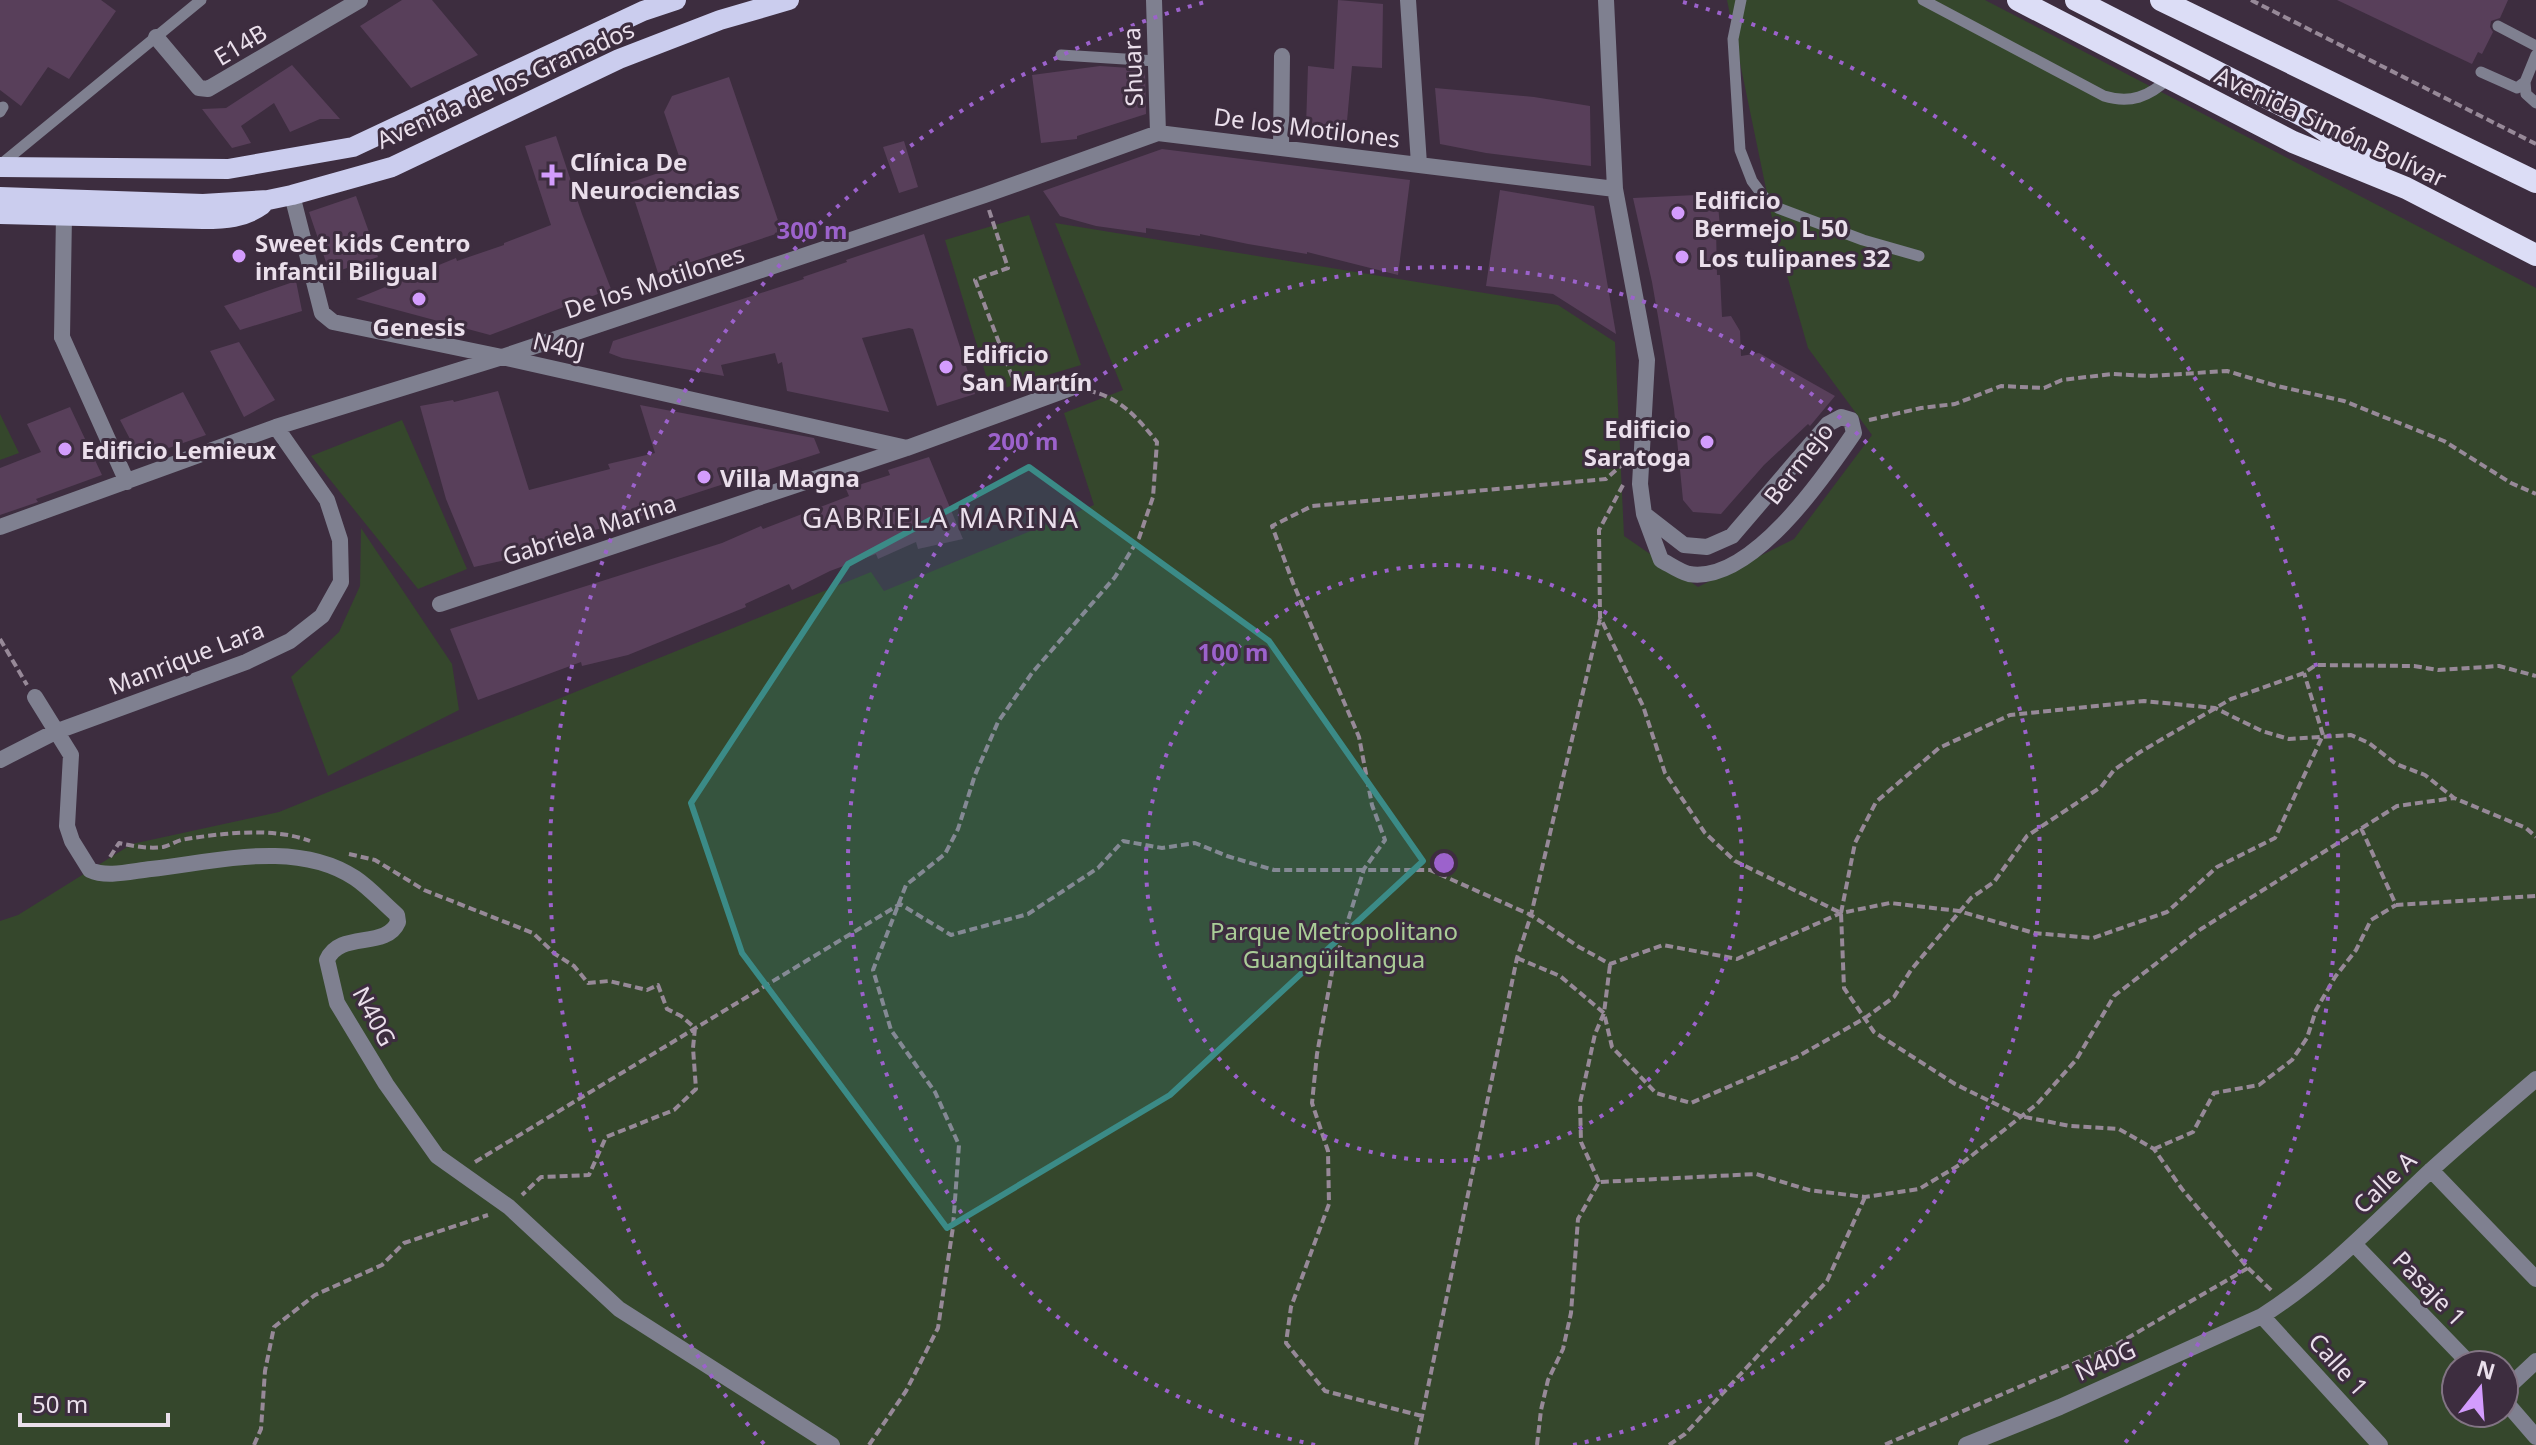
<svg xmlns="http://www.w3.org/2000/svg" width="2536" height="1445" viewBox="0 0 2536 1445" font-family="'Noto Sans',sans-serif">
  <style>
    .green { fill: #35472c; fill-rule: evenodd }
    .building { fill: #583f5a }
    .lines { fill: none; stroke-linecap: round; stroke-linejoin: round }
    .path { stroke: #978998; stroke-width: 4; stroke-dasharray: 8 4; stroke-linecap: butt }
    .service { stroke: #7f8090; stroke-width: 11 }
    .pedestrian { stroke: #7f8090; stroke-width: 16 }
    .minor { stroke: #7f8090; stroke-width: 16 }
    .primary { stroke: #cbcdee; stroke-width: 20 }
    .trunk { stroke: #dcddf6; stroke-width: 22 }
    .marked { fill: #3b8b87; fill-opacity: 0.2; stroke: #3b8b87; stroke-width: 6; stroke-linejoin: round }
    .ring { fill: none; stroke: #9c62cc; stroke-width: 4; stroke-dasharray: 4 8 }
    .poi-dot { fill: #d39cfd; stroke: #3d2d3f; stroke-width: 3 }
    .labels { text-anchor: middle; dominant-baseline: central; stroke-width: 6; stroke-linejoin: round; paint-order: stroke }
    .street-label { font-size: 24px; fill: #eadfeb; stroke: #3d2d3f }
    .poi-label { font-size: 24px; font-weight: bold; fill: #eadfeb; stroke: #3d2d3f; text-anchor: start }
    .park-label { font-size: 24px; fill: #aacd97; stroke: #3d2d3f }
    .quarter-label { font-size: 28px; letter-spacing: 2px; fill: #eadfeb; stroke: #3d2d3f }
    .centre { fill: #9c62cc; stroke: #3d2d3f; stroke-width: 4 }
    .ring-label { font-size: 24px; text-anchor: middle; font-weight: bold; fill: #9c62cc; stroke: #3d2d3f; stroke-width: 6; stroke-linejoin: round; paint-order: stroke }
  </style>
  <rect width="100%" height="100%" fill="#3d2d3f"/>
  <path class="green" d="M1727 0H1985L2536 288V1445H0V921L18 915 132 844 279 812 871 572 884 591 1094 505 1064 413 1123 390 1055 223 1558 305 1615 342 1624 536 1698 587 1794 539 1872 435 1808 348 1776 237ZM2456 1365H2504V1413H2456Z
    M1029 215 1081 365 991 392 945 240Z
    M0 414 19 453 0 460Z
    M402 420 467 569 418 589 311 456Z
    M361 528 452 664 459 710 328 776 291 677 339 632 360 586Z"/>
  <path class="building" d="M0 0H101L116 11 69 79 48 67 21 106 0 90Z
    M402 0H432L478 55 411 88 360 26Z
    M1338 0 1383 4 1382 68 1352 66 1346 132 1306 127 1308 66 1334 69Z
    M2337 0H2508L2500 18 2491 21 2490 27 2493 32 2482 54 2478 52 2472 64Z
    M292 65 340 119H320L290 132 274 103 241 126 251 143 232 148 202 109 226 108Z
    M1100 66 1145 69 1146 114 1077 136V139L1041 143 1032 75Z
    M729 77 782 232 658 273 629 183 682 165 664 112 672 96Z
    M1435 88 1534 97 1590 106 1591 166 1486 153 1440 144Z
    M556 136 582 214 611 289 490 335 356 299 456 258 457 261 504 245V243L551 225 525 146Z
    M904 141 918 187 899 193 883 147Z
    M1162 149 1410 180 1398 275 1307 252V254L1248 244 1200 234V236L1146 228V233L1096 226 1060 216 1043 191Z
    M1500 190 1594 206 1616 334 1553 294 1486 286Z
    M1717 194 1720 227 1716 228 1717 275H1720L1722 317 1731 316 1740 331 1741 356 1759 353 1835 396 1810 426 1808 424 1764 465 1721 514 1693 512 1683 500 1674 409 1652 282 1633 198Z
    M356 196 378 257 330 274 309 212Z
    M924 234 975 394 937 406 913 329 909 328 862 338 889 412 787 391 782 362 778 364 775 353 721 365 724 376 622 358 609 353 613 341 804 279 803 277 847 262 846 260Z
    M296 281 302 311 240 330 224 306Z
    M239 342 275 400 244 417 210 351Z
    M498 391 529 490 610 469 608 464 655 453 640 405 814 438 820 453 659 505 660 510 618 524 579 534 501 561 474 567 446 499 420 406 453 400 454 402Z
    M183 392 206 435 140 458 120 420Z
    M70 407 102 475 36 499 38 502 0 515V468L41 452 27 424Z
    M929 457 963 539 918 549 916 542 878 559 876 554 830 571 792 590 789 584 745 604 746 607 628 655 582 666 581 662 478 700 450 629 722 543 761 526 763 529 849 496 846 489 890 475 888 470Z"/>
  <g class="lines">
    <path class="path" d="M2251 0 2536 144
      M989 210 1008 268 975 280 1018 392
      M1869 420 1921 408 1955 404 2001 386 2044 388 2062 380 2112 374 2149 376 2227 371 2277 386 2344 401 2444 441 2511 483 2536 494
      M1623 485 1599 530 1600 617 1643 706 1665 773 1705 833 1735 861 1841 913 1844 988 1874 1032 1955 1084 2020 1116 2070 1126 2119 1129 2154 1149 2182 1189 2248 1268 2112 1347 1884 1445
      M0 639 27 685
      M2361 828 2396 905 2536 896
      M349 854 375 860 424 890 533 933 555 954 574 966 588 983 609 981 647 990 658 985 667 1009 681 1016 695 1028 693 1048 696 1089 674 1110 606 1137 589 1175 541 1177 522 1195
      M110 857 119 843C133 846 148 849 163 847 171 845 178 840 186 839 225 833 273 827 310 841
      M1841 913 1855 843 1876 802 1939 748 2010 715 2144 701 2215 708 2262 731 2289 739 2351 735 2369 743 2396 764 2425 775 2454 798 2526 828 2536 837
      M1517 958 1560 976 1604 1013 1612 1047 1656 1093 1691 1103 1797 1057 1865 1018 1894 997 1911 970 1971 898 1994 882 2027 836 2101 787 2114 770 2140 752 2231 699 2304 673 2316 665 2414 666 2438 670 2499 666 2536 676
      M2154 1149 2193 1132 2214 1093 2259 1085 2292 1060 2307 1038 2316 1010 2335 977 2356 950 2371 920 2396 905
      M475 1162 900 904 951 935 1028 914 1098 868 1123 841 1162 848 1195 843 1227 856 1274 870H1430L1531 915 1579 947 1610 964 1663 945 1737 959 1841 913 1890 903 1959 911 2034 933 2093 938 2167 912 2217 867 2275 838 2323 735 2304 673
      M1599 1182 1581 1142 1580 1103 1595 1034 1604 1013 1610 965
      M2248 1268 2272 1291
      M1422 1416 1325 1391 1286 1343 1291 1307 1329 1204 1328 1151 1312 1103 1317 1054 1332 972 1364 869 1385 840 1372 805 1359 737 1293 583 1272 526 1312 506 1606 479 1625 462
      M254 1445 261 1429 265 1371 274 1327 315 1295 382 1265 404 1243 488 1215
      M869 1445 906 1391 938 1328 953 1227 959 1145 935 1092 891 1030 873 970 906 885 945 854 958 829 975 775 998 722 1032 673 1115 577 1139 538 1153 497 1157 442C1136 416 1119 396 1085 390
      M1416 1445 1517 958 1531 915 1600 619
      M1537 1445 1541 1410 1548 1380 1563 1349 1571 1313 1578 1219 1599 1182 1756 1174 1809 1190 1865 1197 1919 1189 1961 1164 2037 1104 2076 1060 2114 996 2201 929 2397 806 2454 798
      M1669 1445 1685 1434 1827 1281 1865 1197"/>
    <path class="service" d="M1741 0 1733 39 1740 150 1752 181 1764 197 1778 208 1863 240 1919 256
      M1923 0 2104 96C2130 104 2149 97 2169 78
      M2498 26 2536 46
      M1061 55 1156 61
      M2481 72 2517 88 2525 82 2536 55
      M2525 82 2526 94 2536 103
      M0 112 3 107
      M0 165 201 0"/>
    <path class="pedestrian" d="M62 337 64 215"/>
    <path class="minor" d="M1154 0 1158 133
      M1408 0 1419 164
      M1606 0 1615 189 1647 360 1640 484 1644 514 1661 560C1669 564 1680 572 1689 574 1751 584 1824 477 1854 433L1851 420 1841 417 1828 424 1732 536 1707 547 1684 545 1644 514
      M156 37 199 88 208 89 360 0
      M1281 147 1282 56
      M292 195 322 313 333 322 502 357 907 448
      M62 337 127 482
      M0 527 276 427 502 357 985 195 1158 133 1615 189
      M440 604 907 448 1071 388
      M35 697 71 755 67 826 72 841 90 870C107 878 132 871 151 869 216 862 296 839 355 878 370 888 383 903 397 915L398 922C386 950 340 930 327 960L337 1003 386 1084 437 1156 509 1207 619 1309 832 1445
      M0 760 55 732 246 662 290 641 322 616 341 582 340 540 327 500 276 427
      M2431 1170 2536 1279
      M2354 1244 2471 1365
      M2262 1316 2380 1445
      M2504 1391 2536 1361
      M2504 1400 2536 1437
      M1966 1445 2060 1407 2262 1316C2325 1276 2376 1222 2429 1172 2464 1140 2500 1110 2536 1079"/>
    <path class="primary" d="M0 167 228 169 353 147 643 11 676 0
      M0 197 203 204 268 200 292 195 392 167 619 59 720 20 789 0
      M0 214 203 219C225 219 244 218 262 205"/>
    <path class="trunk" d="M2018 0 2293 142 2406 188 2536 255
      M2076 0 2307 118 2375 166
      M2161 0 2536 182"/>
  </g>
  <path class="marked" d="M1029 467 1269 641 1423 861 1170 1095 947 1228 742 953 691 803 848 564Z"/>
  <g class="ring">
    <circle cx="1444" cy="863" r="298"/>
    <path d="M1315 1445A596 596 0 1 1 1573 1445"/>
    <path d="M764 1444A894 894 0 0 1 1205 2M1683 2A894 894 0 0 1 2124 1444"/>
  </g>
  <g class="poi-dot">
    <path d="M548 163h8v8h8v8h-8v8h-8v-8h-8v-8h8z"/>
    <circle cx="1678" cy="213" r="8"/>
    <circle cx="239" cy="256" r="8"/>
    <circle cx="1682" cy="257" r="8"/>
    <circle cx="419" cy="299" r="8"/>
    <circle cx="946" cy="367" r="8"/>
    <circle cx="1707" cy="442" r="8"/>
    <circle cx="65" cy="449" r="8"/>
    <circle cx="704" cy="477" r="8"/>
  </g>
  <g class="labels">
    <g class="street-label">
      <text transform="translate(240 44) rotate(-31)">E14B</text>
      <text transform="translate(1132 67) rotate(-92)">Shuara</text>
      <text transform="translate(505 84) rotate(-24)">Avenida de los Granados</text>
      <text transform="translate(2331 126) rotate(25)">Avenida Simón Bolívar</text>
      <text transform="translate(1307 127) rotate(7)">De los Motilones</text>
      <text transform="translate(654 281) rotate(-18)">De los Motilones</text>
      <text transform="translate(559 345) rotate(13)">N40J</text>
      <text transform="translate(1798 463) rotate(-52)">Bermejo</text>
      <text transform="translate(589 529) rotate(-18)">Gabriela Marina</text>
      <text transform="translate(186 657) rotate(-21)">Manrique Lara</text>
      <text transform="translate(375 1016) rotate(62)">N40G</text>
      <text transform="translate(2384 1182) rotate(-44)">Calle A</text>
      <text transform="translate(2430 1288) rotate(46)">Pasaje 1</text>
      <text transform="translate(2105 1360) rotate(-24)">N40G</text>
      <text transform="translate(2339 1364) rotate(48)">Calle 1</text>
    </g>
    <g class="poi-label">
      <text x="570" y="161">Clínica De<tspan x="570" dy="28">Neurociencias</tspan></text>
      <text x="1694" y="199">Edificio<tspan x="1694" dy="28">Bermejo L 50</tspan></text>
      <text x="255" y="242">Sweet kids Centro<tspan x="255" dy="28">infantil Biligual</tspan></text>
      <text x="1698" y="257">Los tulipanes 32</text>
      <text x="419" y="326" text-anchor="middle">Genesis</text>
      <text x="962" y="353">Edificio<tspan x="962" dy="28">San Martín</tspan></text>
      <text x="1691" y="428" text-anchor="end">Edificio<tspan x="1691" dy="28">Saratoga</tspan></text>
      <text x="81" y="449">Edificio Lemieux</text>
      <text x="720" y="477">Villa Magna</text>
    </g>
    <g class="park-label">
      <text x="1334" y="930">Parque Metropolitano<tspan x="1334" dy="28">Guangüiltangua</tspan></text>
    </g>
    <g class="quarter-label">
      <text x="941" y="517">GABRIELA MARINA</text>
    </g>
  </g>
  <circle cx="1444" cy="863" r="12" class="centre"/>
  <g class="ring-label">
    <text x="812" y="239">300 m</text>
    <text x="1023" y="450">200 m</text>
    <text x="1233" y="661">100 m</text>
  </g>
  <g transform="translate(2480 1389) rotate(17)"><circle r="38" fill="#3d2d3f" stroke="#827484" stroke-width="2"/>
  <path d="M0-6L14 30L0 20L-14 30Z" fill="#d39cfd"/>
  <text y="-12" font-size="22" font-weight="bold" text-anchor="middle" fill="#eadfeb">N</text>
  </g>
  <path d="M20 1413v12h148v-12" fill="none" stroke="#eadfeb" stroke-width="4"/>
  <text x="32" y="1413" font-size="24" fill="#eadfeb" stroke="#3d2d3f" stroke-width="6" paint-order="stroke">50 m</text>
</svg>
